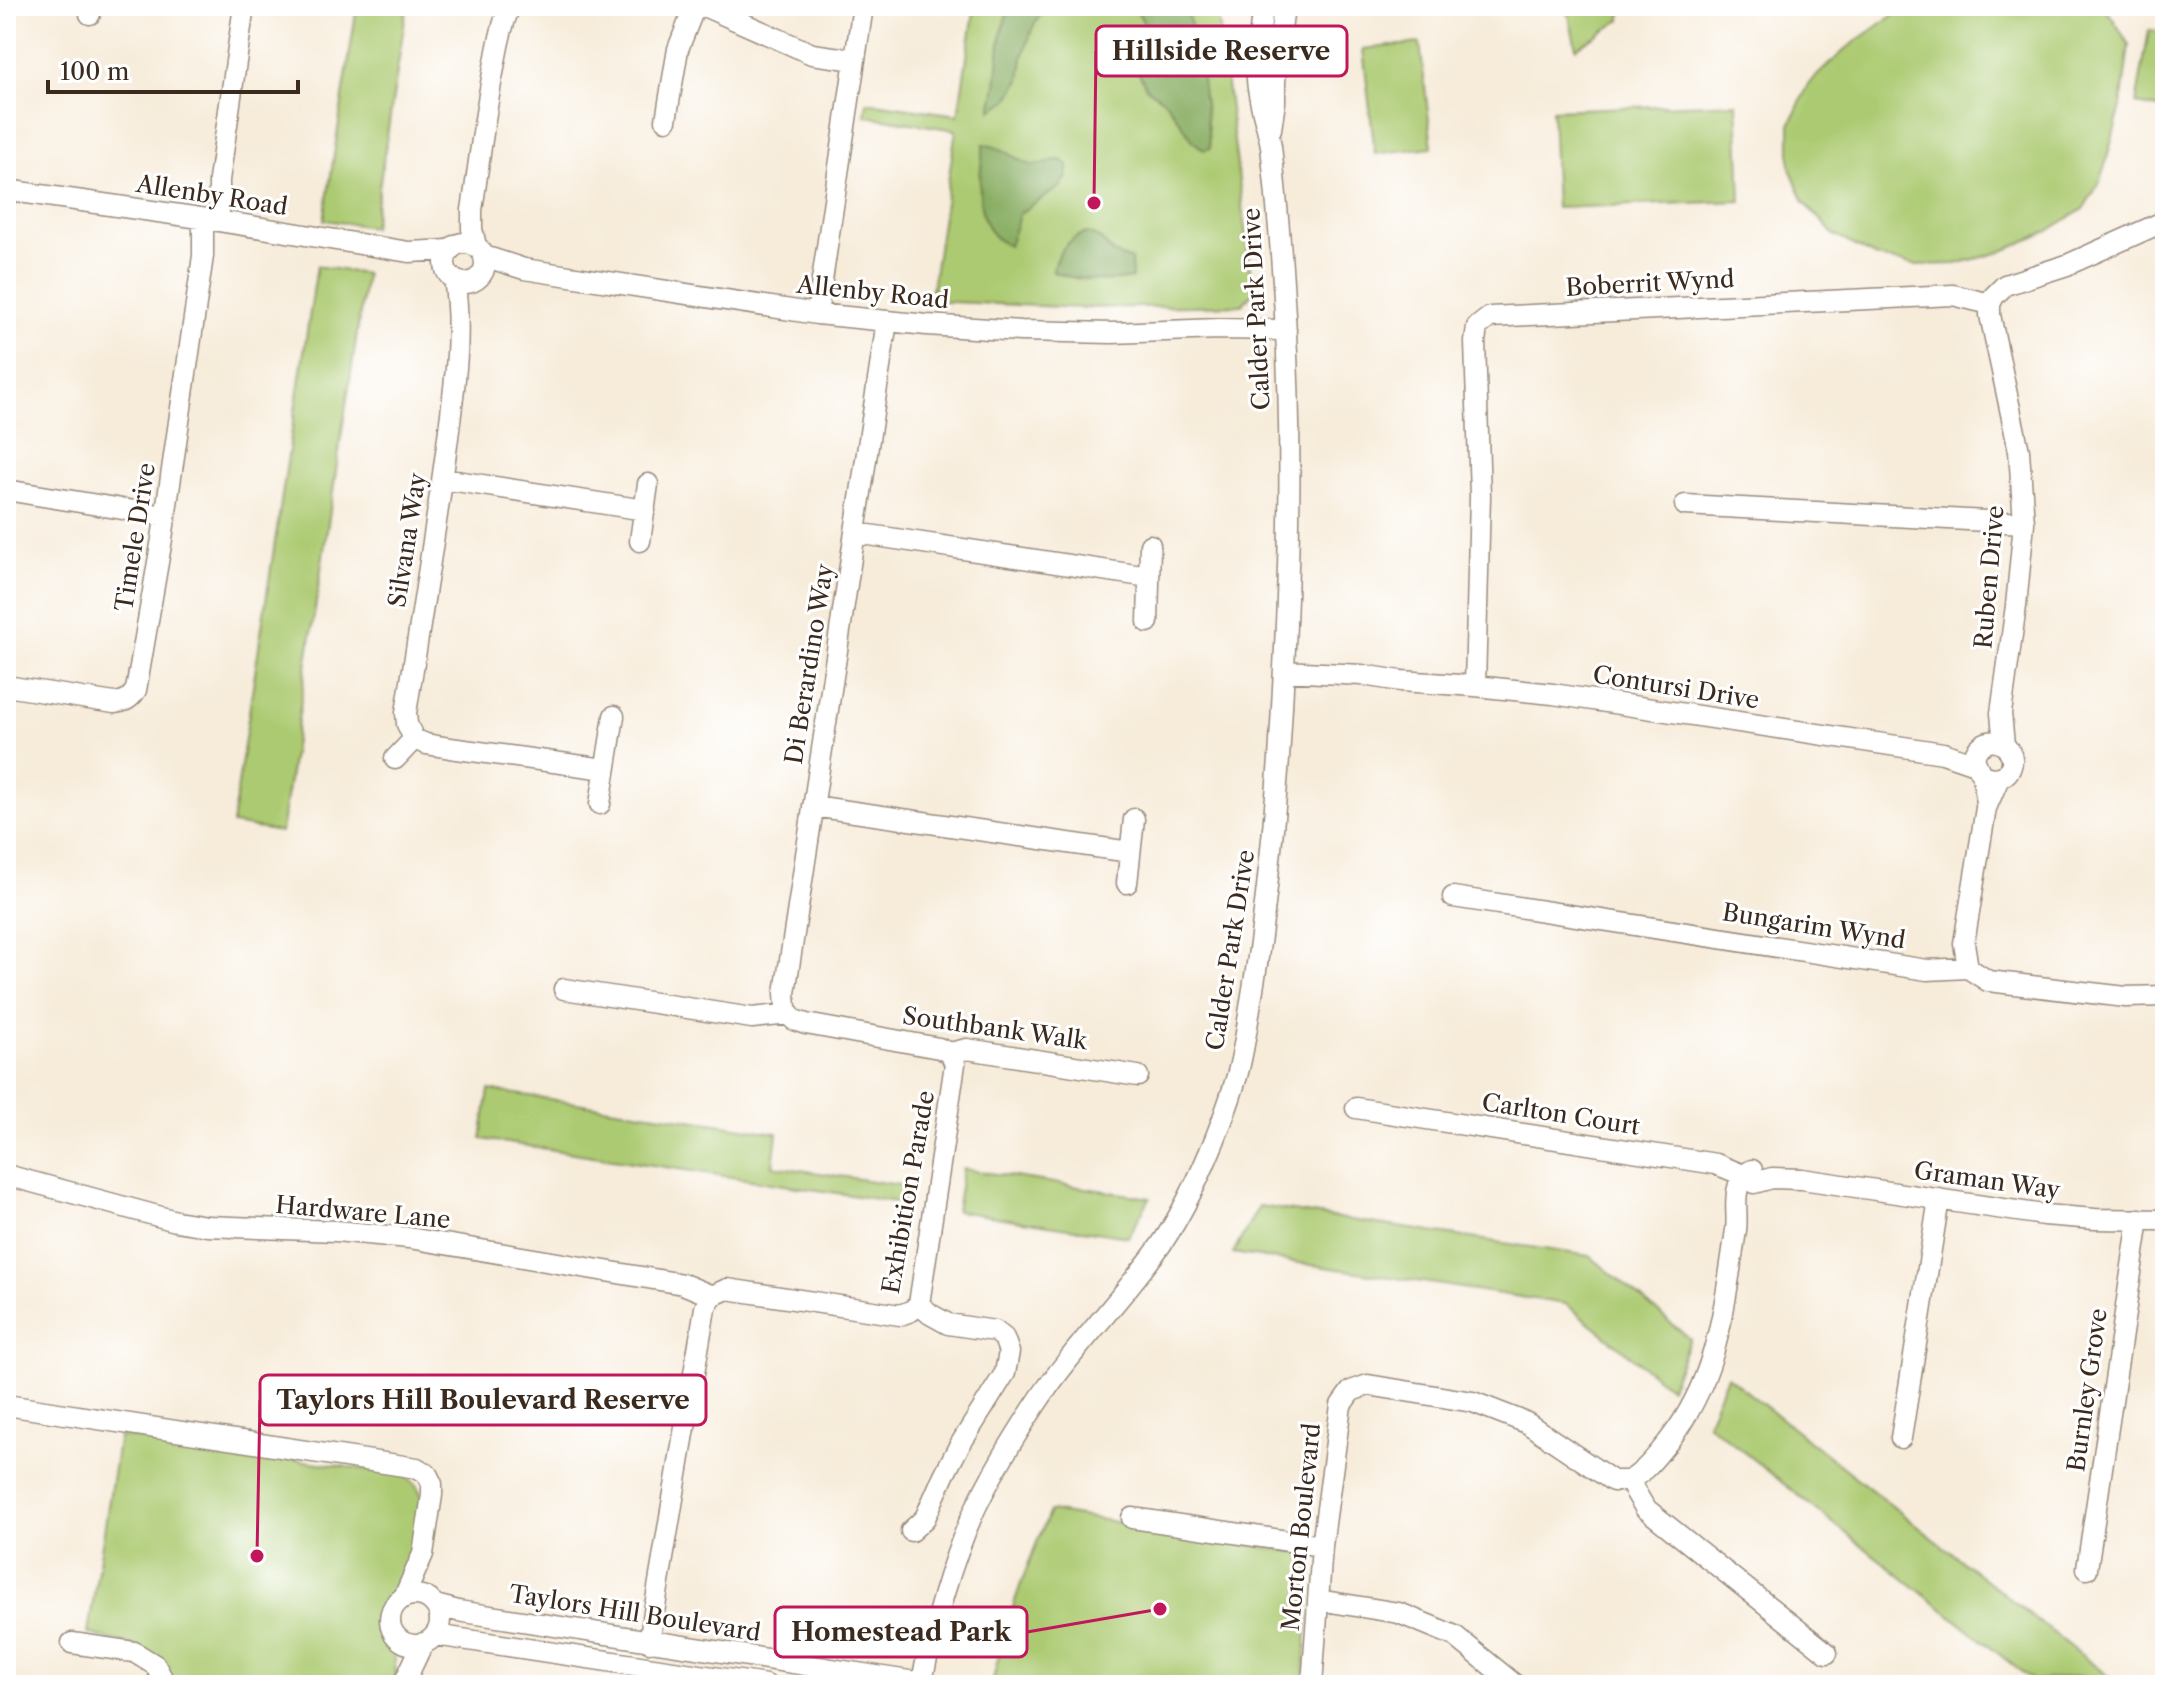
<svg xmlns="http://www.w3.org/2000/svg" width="2171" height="1691" viewBox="0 0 2171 1691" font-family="'Libre Caslon Text',serif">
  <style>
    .green { fill: #acca71; stroke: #747a48; stroke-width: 2 }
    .forest { fill: #89ae63; stroke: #626c40; stroke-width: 2 }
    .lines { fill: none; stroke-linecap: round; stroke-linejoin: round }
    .minor-casing { stroke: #998b7c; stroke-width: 23 }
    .minor { stroke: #fff; stroke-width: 20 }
    .labels { text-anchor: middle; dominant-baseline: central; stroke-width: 6; stroke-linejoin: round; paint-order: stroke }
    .street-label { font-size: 24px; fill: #3b2a1e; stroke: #fff }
    .leader { fill: none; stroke: #c2185b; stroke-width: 3 }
    .callout-dot { fill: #c2185b; stroke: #fff; stroke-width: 3 }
    .callout { fill: #fff; stroke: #c2185b; stroke-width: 3 }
    .callout-label { font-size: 26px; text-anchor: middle; font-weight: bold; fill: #3b2a1e }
  </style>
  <rect width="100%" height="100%" fill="#fff"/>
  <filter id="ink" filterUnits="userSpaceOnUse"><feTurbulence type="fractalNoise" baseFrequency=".0125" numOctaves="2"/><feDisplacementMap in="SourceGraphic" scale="16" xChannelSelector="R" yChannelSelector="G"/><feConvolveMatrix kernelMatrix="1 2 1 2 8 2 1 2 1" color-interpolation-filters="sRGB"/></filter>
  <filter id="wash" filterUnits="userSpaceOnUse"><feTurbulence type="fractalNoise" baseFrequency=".006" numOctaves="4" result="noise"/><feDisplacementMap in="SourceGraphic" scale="32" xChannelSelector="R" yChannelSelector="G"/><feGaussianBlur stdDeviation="1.8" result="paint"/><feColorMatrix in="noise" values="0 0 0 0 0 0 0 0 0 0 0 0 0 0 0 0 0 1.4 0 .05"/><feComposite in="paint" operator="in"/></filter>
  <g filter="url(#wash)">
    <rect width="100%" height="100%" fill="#f7ecda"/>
    <path class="green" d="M357 6H407L373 227 324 220Z
      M975 6H1217L1253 292 1242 305 1083 308 930 301 956 130 865 116 867 102 958 115Z
      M1567 6 1621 7V20L1576 48Z
      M1906 6H2100L2112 17 2129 45 2121 106 2101 180 2083 209 2048 231 2001 252 1956 264 1915 265 1877 257 1834 235 1804 202 1790 168V125L1808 84 1847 48Z
      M2149 30 2165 32V109L2136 104Z
      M1420 43 1432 147 1375 154 1363 49Z
      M1737 103 1741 201 1556 208 1552 110Z
      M317 266 366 274 281 832 232 824Z
      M489 1090 777 1133 773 1166 906 1186 903 1203 481 1139Z
      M963 1169 1150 1198 1128 1237 956 1211Z
      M1259 1206 1590 1256 1690 1339 1670 1388 1566 1304 1233 1253Z
      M1727 1376 2113 1680 2078 1676 2033 1681 1707 1423Z
      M119 1436 400 1474C412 1480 419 1485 422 1498L415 1551 399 1586 385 1605 382 1614 383 1627 394 1652 397 1685H175L139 1648 88 1633Z
      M1050 1511 1299 1553 1311 1566 1304 1685H992C1005 1622 1025 1570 1050 1511Z"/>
    <path class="forest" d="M1012 6H1046L1033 27 1023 57 1020 80 1008 100 991 110C993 99 996 88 997 77 1000 52 998 28 1012 6Z
      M1133 6H1182C1199 24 1206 118 1210 148L1204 150 1194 142 1166 102 1146 87 1135 65 1133 54C1149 32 1149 27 1133 6Z
      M984 144C990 146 997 147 1003 150 1013 155 1021 163 1032 165 1046 167 1057 153 1068 165L1067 177 1060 187 1020 213 1009 246C971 231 979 176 984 144Z
      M1088 233 1101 239 1113 253 1131 260 1132 278C1104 283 1079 281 1053 272 1054 254 1071 236 1088 233Z"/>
  </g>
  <g filter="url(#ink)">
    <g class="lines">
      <g class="minor-casing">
        <path id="minor" d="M704 6 812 54 855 60
          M90 14 91 6
          M666 120 678 49 695 6
          M1271 129 1275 102V81L1284 6
          M6 190 207 219 409 252 450 250
          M219 221V180L244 6
          M445 263a20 20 0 1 1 40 0a20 20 0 1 1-40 0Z
          M476 246 472 229V210C479 164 484 118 493 73 497 50 501 27 510 6
          M484 256 524 269 817 314 927 325 1021 331 1112 333 1219 329 1286 330
          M817 314 863 6
          M443 479 645 510
          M6 490 165 516
          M1685 505 2024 523
          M856 533 1149 577
          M640 541 648 484
          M1148 622 1150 545
          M1284 671 1362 675 1401 681 1475 686 1553 694 1943 753 1975 764
          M6 686 114 703C125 702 130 699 136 690L162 539 203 256V219
          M1475 686 1480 496 1475 342 1477 327 1490 317 1953 295 1990 304
          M414 739 426 744 450 748 605 769
          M2004 745 2001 713 2016 606 2024 523 2019 451 1990 315V304L1994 296 2005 285 2067 265 2165 221
          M395 759 414 739 407 724 406 713C420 624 435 535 447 445 454 390 463 334 454 279
          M1982 775C1992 779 2004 780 2010 769 2019 751 1996 733 1981 746 1967 757 1980 768 1983 779 1985 787 1985 796 1986 804
          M600 804 614 716
          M813 806 1130 852
          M1127 883 1134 819
          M1453 897 1927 970 1968 968 1988 981 2126 997 2165 996
          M1968 968 1964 943 1986 808 1999 778
          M564 989 752 1018 789 1014 794 1020 806 1024 939 1048 950 1053 967 1049 1138 1076
          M789 1014 786 1008 785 993 887 321
          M1356 1108 1716 1164 1743 1175 1754 1183
          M10 1176 176 1221 207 1226 336 1231 409 1238 683 1284 712 1296
          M1754 1183 1772 1178 1802 1179 2044 1215 2095 1219 2165 1220
          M6 1405 417 1468 427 1474 432 1484V1495L423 1554 404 1597
          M1901 1438 1939 1199
          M1629 1481C1645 1471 1656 1457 1668 1442 1718 1379 1724 1308 1736 1230 1738 1217 1734 1201 1738 1188 1740 1179 1744 1174 1752 1170
          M1629 1481 1645 1508 1827 1653
          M1132 1518 1322 1546
          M911 1531 925 1518 944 1475 958 1448 1005 1373 1009 1352 1004 1338 995 1331 948 1324 930 1314 919 1304
          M2087 1569 2139 1219
          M390 1620a25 25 0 1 1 50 0a25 25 0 1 1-50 0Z
          M1318 1600 1399 1613 1455 1636 1515 1685
          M435 1605 458 1611 922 1683
          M435 1635 766 1685
          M649 1642 705 1308 712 1296 727 1289 900 1315 911 1311 919 1304 955 1064 950 1053
          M72 1643 134 1652 155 1665 166 1685
          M403 1685 423 1643
          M921 1685C934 1625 950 1563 976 1507 993 1472 1013 1439 1034 1407 1071 1350 1120 1302 1160 1246 1192 1200 1221 1130 1237 1076 1245 1048 1248 1018 1253 989 1266 912 1273 836 1279 759 1288 611 1294 463 1285 315 1282 259 1277 202 1271 146 1268 129 1262 112 1259 94 1253 65 1260 35 1263 6
          M1312 1685 1322 1546 1341 1405 1351 1391 1368 1385 1473 1402 1527 1423 1613 1481H1629"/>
      </g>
      <use href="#minor" class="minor"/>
    </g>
  </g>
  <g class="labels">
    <g class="street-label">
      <text transform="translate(212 195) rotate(9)">Allenby Road</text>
      <text transform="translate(1650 283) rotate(-3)">Boberrit Wynd</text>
      <text transform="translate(873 292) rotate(6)">Allenby Road</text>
      <text transform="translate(1256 309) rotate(-93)">Calder Park Drive</text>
      <text transform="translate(135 537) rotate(-81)">Timele Drive</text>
      <text transform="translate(407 540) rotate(-81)">Silvana Way</text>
      <text transform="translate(1989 577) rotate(-85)">Ruben Drive</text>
      <text transform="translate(809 664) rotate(-81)">Di Berardino Way</text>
      <text transform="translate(1676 687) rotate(9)">Contursi Drive</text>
      <text transform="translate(1814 926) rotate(9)">Bungarim Wynd</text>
      <text transform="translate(1230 950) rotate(-81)">Calder Park Drive</text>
      <text transform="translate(995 1028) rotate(8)">Southbank Walk</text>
      <text transform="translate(1561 1114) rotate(9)">Carlton Court</text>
      <text transform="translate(1987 1180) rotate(8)">Graman Way</text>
      <text transform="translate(908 1192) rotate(-80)">Exhibition Parade</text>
      <text transform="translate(363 1212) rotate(5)">Hardware Lane</text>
      <text transform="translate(2087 1390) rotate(-82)">Burnley Grove</text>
      <text transform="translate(1301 1527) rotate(-84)">Morton Boulevard</text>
      <text transform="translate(635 1613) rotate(9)">Taylors Hill Boulevard</text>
    </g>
  </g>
  <path class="leader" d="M1094 203L1096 51M257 1556L260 1400M1160 1609L1027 1632"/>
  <g class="callout-dot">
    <circle cx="1094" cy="203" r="8"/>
    <circle cx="257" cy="1556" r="8"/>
    <circle cx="1160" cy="1609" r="8"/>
  </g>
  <g class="callout">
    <rect x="1096" y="26" width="251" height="50" rx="8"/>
    <rect x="260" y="1375" width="446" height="50" rx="8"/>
    <rect x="775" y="1607" width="252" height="50" rx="8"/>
  </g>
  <g class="callout-label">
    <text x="1221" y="60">Hillside Reserve</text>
    <text x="483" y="1409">Taylors Hill Boulevard Reserve</text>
    <text x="901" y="1641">Homestead Park</text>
  </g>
  <rect width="2171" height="1691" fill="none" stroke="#fff" stroke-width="32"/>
  <path d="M48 80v12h250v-12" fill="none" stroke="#3b2a1e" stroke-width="4"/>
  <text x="60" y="80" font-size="24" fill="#3b2a1e" stroke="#ffffff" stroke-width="6" paint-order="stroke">100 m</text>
</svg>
